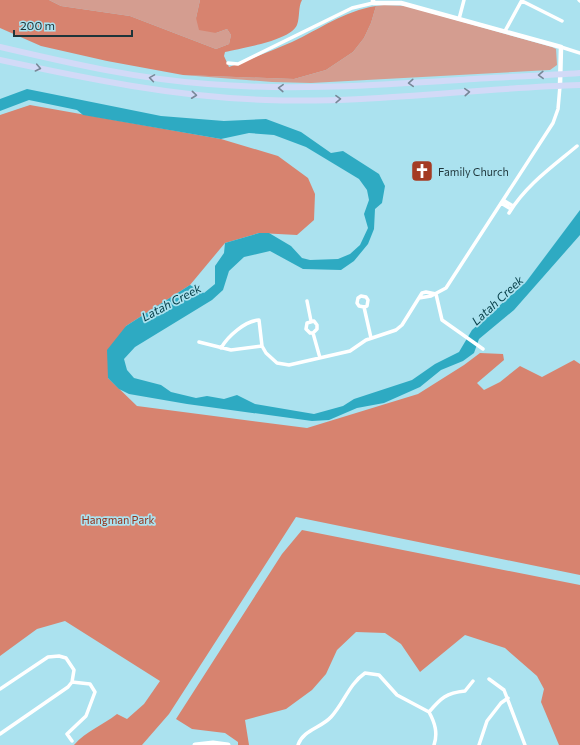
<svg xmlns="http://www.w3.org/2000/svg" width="580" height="745" viewBox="0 0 580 745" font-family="Commissioner,sans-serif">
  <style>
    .green { fill: #d49d90 }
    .forest { fill: #d7836f }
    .water { fill: #2eaac2 }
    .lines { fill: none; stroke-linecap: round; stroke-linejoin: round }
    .minor { stroke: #fff; stroke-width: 3.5 }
    .tertiary { stroke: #fff; stroke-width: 4.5 }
    .secondary { stroke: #fff; stroke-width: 5 }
    .trunk { stroke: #d2daf7; stroke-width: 6 }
    .oneway { stroke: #788898 }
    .labels { text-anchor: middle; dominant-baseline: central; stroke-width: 3.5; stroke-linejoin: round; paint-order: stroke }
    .poi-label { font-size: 11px; fill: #1e353a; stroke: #abe2ef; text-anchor: start }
    .park-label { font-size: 11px; fill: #953119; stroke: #abe2ef }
    .water-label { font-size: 12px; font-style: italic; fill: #053d47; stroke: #abe2ef }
  </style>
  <rect width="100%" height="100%" fill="#abe2ef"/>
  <path class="green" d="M49 0H200L196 18 216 33 227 29 231 35 229 44 216 49 130 16 61 6Z
    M384 5 406 6 552 47 556 49 557 65 550 70 311 83 272 82 183 75 294 79 326 70 353 52 364 38 371 23 376 6Z"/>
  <path class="forest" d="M0 0H49L61 6 130 16 216 49 229 44 231 35 227 29 216 33 199 30 196 18 200 0H302C298 7 300 17 297 25 290 41 241 48 225 52L224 56 229 67C250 59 271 51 292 42 320 29 344 11 376 6L371 23 364 38 353 52 326 70 294 79 183 75 107 61 41 46 0 28Z
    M30 105 221 139 278 156 308 178 315 194 314 220 297 235 259 233 225 243 190 285 126 326 108 378 137 406 307 428 418 394 464 365 480 353 503 354 504 360 477 383 484 390 500 382 520 366 542 377 574 360 580 364V575L296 517 169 714 142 745H74C86 731 103 725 117 714L127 719 144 704 160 681 65 621 37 629 0 656V115Z
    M302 530 580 585V745H559L541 702 544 689 537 676 505 648 465 635 420 672 401 644 385 633 356 632 337 650 326 674 312 690 286 709 245 720 249 745H238V742L225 733 192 729 176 719 282 554Z"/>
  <path class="water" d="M27 89 161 116 224 121 266 119 301 132 331 153 343 151 379 174 385 186 382 203 375 209 374 229 368 244 354 261 341 270 303 269 270 251 244 257 229 271 223 290 212 300 135 347 124 359 127 370 134 378 161 385 171 392 196 398 207 396 224 399 237 395 255 404 314 414 343 406 354 399 412 380 435 364 459 352 472 330 526 282 580 210V235L514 310 479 339 474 353 463 361 441 370 420 387 384 403 357 408 329 420 312 421 187 404 129 394 119 389 108 378 107 350 126 326 190 285 204 293 215 284V266L224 253 225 243 259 233H269L291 246 302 258 310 260 338 259 350 254 360 245 368 228 364 214 369 200 367 190 359 179 306 147 274 135 249 133 221 139 83 115 77 110 29 100 0 111V99Z"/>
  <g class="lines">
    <path class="minor" d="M579 0 580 1
      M522 1 562 21
      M459 19 464 0
      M505 31 522 0
      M561 47 580 53
      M228 63 238 64 352 8 373 3
      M503 200 513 206
      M501 203 511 209
      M509 213C526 185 552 167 577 146
      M436 294 442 320 483 349
      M419 298 431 296 446 288 553 123 558 109 560 86
      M307 301 311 321
      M364 307 359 306 357 303 358 298 361 296 366 297 368 300 367 306 364 307 371 338
      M313 333H310L306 329 307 323 314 321 317 325V329L313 333 320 358
      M199 342 231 350 262 346
      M221 348C228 336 245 321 259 320L262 346 266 353 277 363 289 365 350 351 366 340 396 330 402 325 422 293 426 292 436 294
      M489 679 504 690 525 745
      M72 682 90 684 95 692 86 716 67 734 72 741
      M0 689 48 657 59 656 66 658 74 670 72 682 68 687 0 734
      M429 712C441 698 446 693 465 691L473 681
      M429 712C435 723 438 733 434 745
      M298 745C303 730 321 728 331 717 344 703 349 684 365 673L379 675 397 695 429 712
      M479 745 487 721 501 703 508 698"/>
    <path class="tertiary" d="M373 0V3H401L561 47 560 85"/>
    <path class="secondary" d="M195 745 213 743 228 745"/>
    <path class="trunk" d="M0 47C68 63 138 79 208 84 292 91 375 85 459 80 499 77 540 76 580 73
      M0 60C88 79 176 97 266 100 371 104 475 88 580 85"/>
  </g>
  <defs><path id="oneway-chevron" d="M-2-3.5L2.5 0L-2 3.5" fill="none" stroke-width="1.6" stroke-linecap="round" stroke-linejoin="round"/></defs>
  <g class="oneway">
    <use href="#oneway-chevron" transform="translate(38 68) rotate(12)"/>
    <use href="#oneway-chevron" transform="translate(541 75) rotate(178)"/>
    <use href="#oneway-chevron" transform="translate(152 78) rotate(-171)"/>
    <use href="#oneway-chevron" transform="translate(411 83) rotate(176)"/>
    <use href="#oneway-chevron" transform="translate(281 88) rotate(-178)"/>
    <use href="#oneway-chevron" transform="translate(467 92) rotate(-4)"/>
    <use href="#oneway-chevron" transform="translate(194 95) rotate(6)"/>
    <use href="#oneway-chevron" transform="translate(338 99) rotate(-1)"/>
  </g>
  <defs>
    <g id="church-square" transform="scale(1.15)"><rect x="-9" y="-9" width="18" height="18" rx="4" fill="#a43b23" stroke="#abe2ef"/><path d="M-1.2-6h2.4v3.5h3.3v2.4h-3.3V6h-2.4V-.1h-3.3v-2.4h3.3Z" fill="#fff"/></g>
  </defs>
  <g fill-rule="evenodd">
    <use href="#church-square" x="422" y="171"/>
  </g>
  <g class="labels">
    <g class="poi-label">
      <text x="438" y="171">Family Church</text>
    </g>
    <g class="park-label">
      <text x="118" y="519">Hangman Park</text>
    </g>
    <g class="water-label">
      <text transform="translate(497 300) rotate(-43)">Latah Creek</text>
      <text transform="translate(171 302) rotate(-28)">Latah Creek</text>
    </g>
  </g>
  <path d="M14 30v6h118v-6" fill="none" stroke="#1e353a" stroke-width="2"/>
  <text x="20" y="30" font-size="12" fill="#1e353a" stroke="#abe2ef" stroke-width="3" paint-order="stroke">200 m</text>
</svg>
